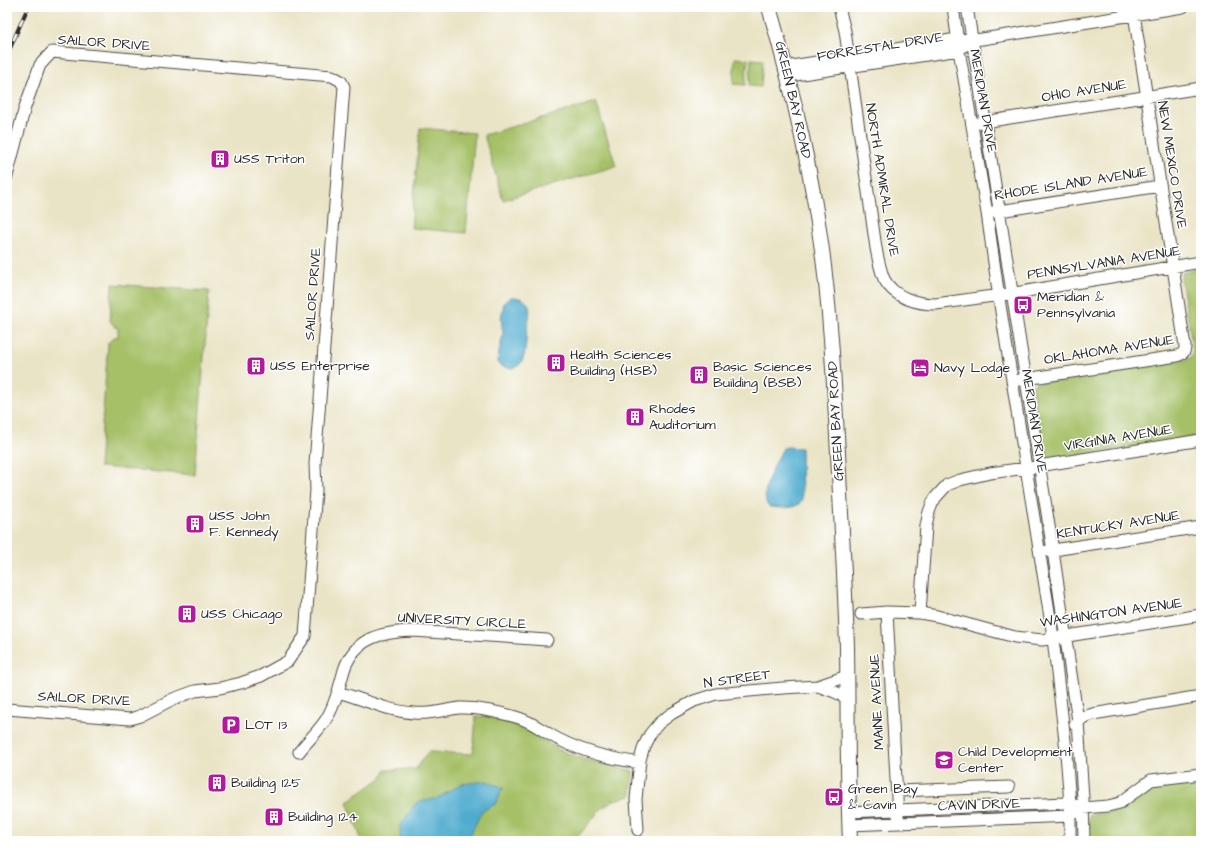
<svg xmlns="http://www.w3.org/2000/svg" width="1208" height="848" viewBox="0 0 1208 848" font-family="'Architects Daughter',sans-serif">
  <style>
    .green { fill: #a5c066; stroke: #687648 }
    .water { fill: #50acce; stroke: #3e6c7c }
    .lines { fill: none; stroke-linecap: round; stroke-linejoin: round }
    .minor-casing { stroke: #484742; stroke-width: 13 }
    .major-casing { stroke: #484742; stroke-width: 16 }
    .minor { stroke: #fff; stroke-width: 11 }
    .major { stroke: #fff; stroke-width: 14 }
    .rail-casing { stroke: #2b2b2b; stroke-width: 4 }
    .rail { stroke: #fff; stroke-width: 2.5; stroke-dasharray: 8; stroke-linecap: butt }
    .labels { text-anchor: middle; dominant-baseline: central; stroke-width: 3; stroke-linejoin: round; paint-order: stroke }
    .street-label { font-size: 14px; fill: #2b2b2b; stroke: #fff }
    .poi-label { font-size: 14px; fill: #2b2b2b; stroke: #fff; text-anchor: start }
  </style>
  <rect width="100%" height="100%" fill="#fff"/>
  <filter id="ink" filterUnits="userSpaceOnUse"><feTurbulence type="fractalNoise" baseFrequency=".025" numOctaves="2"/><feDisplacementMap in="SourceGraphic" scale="8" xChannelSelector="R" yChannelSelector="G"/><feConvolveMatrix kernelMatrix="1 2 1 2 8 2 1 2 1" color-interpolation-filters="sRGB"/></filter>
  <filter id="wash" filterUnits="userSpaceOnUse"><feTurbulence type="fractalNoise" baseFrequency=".012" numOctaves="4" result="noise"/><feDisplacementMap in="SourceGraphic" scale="16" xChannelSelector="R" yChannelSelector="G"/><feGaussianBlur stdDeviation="0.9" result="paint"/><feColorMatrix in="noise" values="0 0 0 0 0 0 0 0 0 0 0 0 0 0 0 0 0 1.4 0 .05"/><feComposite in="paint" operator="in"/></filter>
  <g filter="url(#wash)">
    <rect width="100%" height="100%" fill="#eae4c6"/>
    <path class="green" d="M735 58 748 59 745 85 733 84Z
      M751 59 763 60 761 87 749 86Z
      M596 102 616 166 503 200 484 135Z
      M420 128 475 133 466 233 411 228Z
      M1201 268V436L1052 460 1045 458 1043 454 1032 387 1034 384 1189 359 1192 355 1193 350 1181 278 1182 273Z
      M112 284 209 291 195 475 99 467 108 343 114 337H118V328L115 327 110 321Z
      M476 716 499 719 528 731 560 750 582 759 633 771 631 796 614 800 601 809 574 841H362L347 802 382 777 385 770 416 769 428 752 473 754Z
      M1201 781V841H1088V823L1090 815 1115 811 1133 801 1147 790 1156 786Z"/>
    <path class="water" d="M511 297C518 297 524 298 528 304 532 311 528 322 527 329 525 347 528 378 499 365L498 361 499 352 503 334 501 318 504 302Z
      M787 447 801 448 802 501C796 510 779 508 770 507L767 505C760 489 776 462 783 448Z
      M487 781 503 788 496 804 482 811 467 841H400V826L416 803 438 798 461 784Z"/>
  </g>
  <g filter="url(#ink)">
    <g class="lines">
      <g class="minor-casing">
        <path id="minor" d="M839 7 845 31 876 248C878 259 880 269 884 279 894 298 917 304 936 304L1021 292 1201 262
          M953 7 959 50 987 213 1000 305 1052 630 1065 741 1070 803V841
          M967 7 1053 551 1078 721 1083 798 1084 841
          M786 67 957 39 972 40 982 39 1183 7
          M789 76 959 50 964 46
          M978 123 1201 88
          M7 176 25 107 40 65 52 52 332 76 341 81 344 87 315 464 316 490 305 636 288 661 261 676 241 683 220 688 195 691 173 699 140 716 130 719 7 709
          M993 212 1160 186
          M1019 380 1177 356C1183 354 1185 352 1185 346L1133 7
          M1047 551 1201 527
          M887 612 898 816
          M920 613 926 526 929 512 932 504 936 497 947 485 960 480 990 473 1026 468 1201 440
          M861 614 887 612 920 613 937 616 1015 637 1042 640 1201 615
          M818 686 835 692 847 698
          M338 692C363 699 387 711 414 713 429 715 444 710 459 708 477 707 498 712 516 717 532 721 544 732 558 739 583 752 612 759 640 763
          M1075 725 1084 717 1093 714 1201 696
          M299 752C308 740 321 729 328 716 336 702 340 685 344 670 355 637 382 632 413 631L547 640
          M897 791 1009 787
          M848 812 1066 803 1075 805
          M849 825 1070 816 1083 808 1108 806 1120 803 1151 780 1201 774
          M638 830 636 799 640 760 644 746 650 734 659 723 671 714 694 701 716 694 783 688 818 686 847 676"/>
      </g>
      <g class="major-casing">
        <path id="major" d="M769 7C792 87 811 168 822 250 831 317 834 385 838 453 841 517 845 582 847 647 848 712 847 776 850 841"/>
      </g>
      <use href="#minor" class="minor"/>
      <use href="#major" class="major"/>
      <g class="rail-casing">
        <path id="rail" d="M7 55 28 7"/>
      </g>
      <use href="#rail" class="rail"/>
    </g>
  </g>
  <defs>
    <g id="building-square" transform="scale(1)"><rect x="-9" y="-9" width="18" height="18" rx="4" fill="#b5179e" stroke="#fff"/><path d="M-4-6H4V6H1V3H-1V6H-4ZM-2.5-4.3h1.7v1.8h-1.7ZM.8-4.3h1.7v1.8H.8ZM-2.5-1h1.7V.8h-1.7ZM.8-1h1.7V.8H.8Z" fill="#fff"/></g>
    <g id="bus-square" transform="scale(1)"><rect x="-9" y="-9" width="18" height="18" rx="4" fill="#b5179e" stroke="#fff"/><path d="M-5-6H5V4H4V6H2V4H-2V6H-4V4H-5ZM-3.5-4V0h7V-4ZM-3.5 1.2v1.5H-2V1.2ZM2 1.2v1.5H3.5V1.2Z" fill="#fff"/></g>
    <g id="hotel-square" transform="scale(1)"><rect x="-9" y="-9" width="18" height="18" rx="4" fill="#b5179e" stroke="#fff"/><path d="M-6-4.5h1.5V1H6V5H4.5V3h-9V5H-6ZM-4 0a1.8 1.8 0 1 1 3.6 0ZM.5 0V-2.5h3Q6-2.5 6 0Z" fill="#fff"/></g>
    <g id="parking-square" transform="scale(1)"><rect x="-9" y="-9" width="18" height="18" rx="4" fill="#b5179e" stroke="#fff"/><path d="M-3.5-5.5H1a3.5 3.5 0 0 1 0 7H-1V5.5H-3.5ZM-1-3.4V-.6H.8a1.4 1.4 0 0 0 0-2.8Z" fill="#fff"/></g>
    <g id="school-square" transform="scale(1)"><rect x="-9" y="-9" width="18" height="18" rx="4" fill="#b5179e" stroke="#fff"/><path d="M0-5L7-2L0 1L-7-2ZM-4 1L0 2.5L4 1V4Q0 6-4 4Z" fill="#fff"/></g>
  </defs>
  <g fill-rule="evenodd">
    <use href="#building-square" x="220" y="159"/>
    <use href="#bus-square" x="1023" y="305"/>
    <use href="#building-square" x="556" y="363"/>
    <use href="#building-square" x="256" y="366"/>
    <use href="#hotel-square" x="920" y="368"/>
    <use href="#building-square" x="699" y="375"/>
    <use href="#building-square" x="635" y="417"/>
    <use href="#building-square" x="195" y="524"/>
    <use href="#building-square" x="187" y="614"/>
    <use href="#parking-square" x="231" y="725"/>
    <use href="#school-square" x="944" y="760"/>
    <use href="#building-square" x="217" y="783"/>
    <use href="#bus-square" x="834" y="797"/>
    <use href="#building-square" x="274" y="817"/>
  </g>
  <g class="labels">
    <g class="street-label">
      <text transform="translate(104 43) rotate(4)">SAILOR DRIVE</text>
      <text transform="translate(880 47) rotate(-9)">FORRESTAL DRIVE</text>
      <text transform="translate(1084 91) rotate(-9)">OHIO AVENUE</text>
      <text transform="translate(793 100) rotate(77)">GREEN BAY ROAD</text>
      <text transform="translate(983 101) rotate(80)">MERIDIAN DRIVE</text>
      <text transform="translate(1172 165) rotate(81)">NEW MEXICO DRIVE</text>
      <text transform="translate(882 180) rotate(81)">NORTH ADMIRAL DRIVE</text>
      <text transform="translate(1071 184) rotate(-9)">RHODE ISLAND AVENUE</text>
      <text transform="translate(1104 263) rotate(-9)">PENNSYLVANIA AVENUE</text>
      <text transform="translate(313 294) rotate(-86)">SAILOR DRIVE</text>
      <text transform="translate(1109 350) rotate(-9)">OKLAHOMA AVENUE</text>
      <text transform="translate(836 421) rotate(-93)">GREEN BAY ROAD</text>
      <text transform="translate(1034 421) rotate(81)">MERIDIAN DRIVE</text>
      <text transform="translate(1118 438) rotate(-9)">VIRGINIA AVENUE</text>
      <text transform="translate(1118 525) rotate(-9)">KENTUCKY AVENUE</text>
      <text transform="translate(1111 613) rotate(-8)">WASHINGTON AVENUE</text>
      <text transform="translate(462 621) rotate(3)">UNIVERSITY CIRCLE</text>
      <text transform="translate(737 679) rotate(-8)">N STREET</text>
      <text transform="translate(84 699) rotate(3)">SAILOR DRIVE</text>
      <text transform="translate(877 702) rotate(-93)">MAINE AVENUE</text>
      <text transform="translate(979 805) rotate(-2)">CAVIN DRIVE</text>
    </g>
    <g class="poi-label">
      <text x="234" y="159">USS Triton</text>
      <text x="1037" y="297">Meridian &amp;<tspan x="1037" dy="16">Pennsylvania</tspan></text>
      <text x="570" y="355">Health Sciences<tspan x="570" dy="16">Building (HSB)</tspan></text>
      <text x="270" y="366">USS Enterprise</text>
      <text x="713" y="367">Basic Sciences<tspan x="713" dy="16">Building (BSB)</tspan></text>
      <text x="934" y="368">Navy Lodge</text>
      <text x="649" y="409">Rhodes<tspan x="649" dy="16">Auditorium</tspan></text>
      <text x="209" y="516">USS John<tspan x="209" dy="16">F. Kennedy</tspan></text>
      <text x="201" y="614">USS Chicago</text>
      <text x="245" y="725">LOT 13</text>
      <text x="958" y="752">Child Development<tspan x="958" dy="16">Center</tspan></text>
      <text x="231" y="783">Building 125</text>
      <text x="848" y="789">Green Bay<tspan x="848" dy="16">&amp; Cavin</tspan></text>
      <text x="288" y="817">Building 124</text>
    </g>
  </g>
  <rect width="1208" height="848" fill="none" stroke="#fff" stroke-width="24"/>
</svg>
